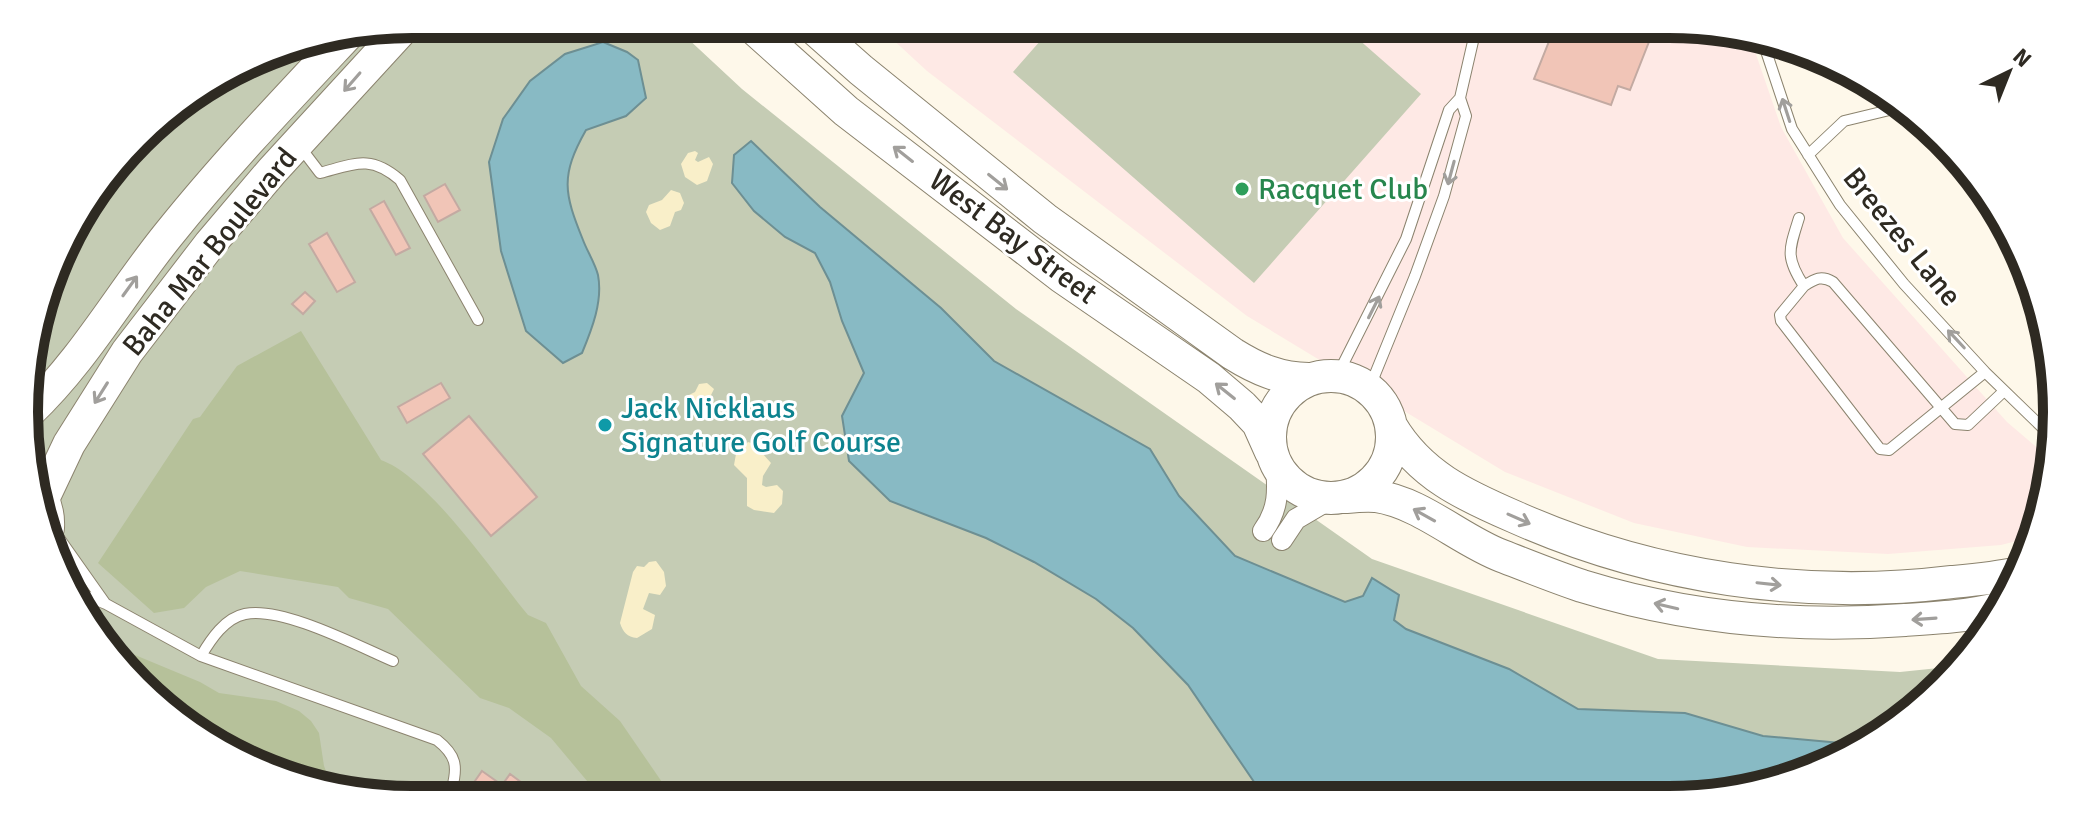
<svg xmlns="http://www.w3.org/2000/svg" width="2081" height="824" viewBox="0 0 2081 824" font-family="Signika,sans-serif">
  <style>
    .commercial { fill: #fee9e5 }
    .green { fill: #c5ccb4 }
    .forest { fill: #b6c19a }
    .sand { fill: #f9efc9 }
    .water { fill: #88bac4; stroke: #6d8f93; stroke-width: 2 }
    .building { fill: #f1c5b7; stroke: #c3aaa2; stroke-width: 2 }
    .lines { fill: none; stroke-linecap: round; stroke-linejoin: round }
    .service-casing { stroke: #8b836e; stroke-width: 12 }
    .minor-casing { stroke: #8b836e; stroke-width: 22 }
    .primary-casing { stroke: #8b836e; stroke-width: 34 }
    .service { stroke: #fff; stroke-width: 10 }
    .minor { stroke: #fff; stroke-width: 20 }
    .primary { stroke: #fff; stroke-width: 32 }
    .oneway { stroke: #a19f9c }
    .leisure-dot { fill: #2e9e5b; stroke: #fff; stroke-width: 3 }
    .culture-dot { fill: #0f9aa8; stroke: #fff; stroke-width: 3 }
    .labels { text-anchor: middle; dominant-baseline: central; stroke-width: 6; stroke-linejoin: round; paint-order: stroke }
    .leisure-label { font-size: 30px; fill: #27864d; stroke: #fff; text-anchor: start }
    .street-label { font-size: 30px; fill: #2e2a22; stroke: #fff }
    .culture-label { font-size: 30px; fill: #0d838f; stroke: #fff; text-anchor: start }
    .rim { fill: none; stroke: #2e2a22; stroke-width: 10 }
  </style>
  <rect width="100%" height="100%" fill="#fef8ea"/>
  <path class="commercial" d="M876 24H1669L1750 37 1781 127 1843 238 2007 422 2047 456 2037 536 2001 545 1888 554 1747 547 1634 523 1505 472 1247 316 927 71Z"/>
  <path class="green" d="M412 24H695L690 34 685 36 742 89 1016 309 1372 559 1658 659 1900 672 1958 666 1924 704 1840 760 1720 797 412 800 288 780 175 720 89 627 32 488 27 361 76 218 157 120 287 45Z
    M1055 24H1341L1421 94 1254 283 1013 72Z"/>
  <path class="forest" d="M301 331 381 460C429 477 494 574 528 615L546 623 581 686 620 721 664 785 667 799 603 800 551 738 509 708 480 698 388 609 349 598 338 587 240 571 206 587 184 608 154 613 98 563 193 419 200 417 237 366Z
    M90 628 135 655 200 682 219 693 276 701 299 711 311 721 319 733 324 766 332 787 288 780 175 720Z"/>
  <path class="sand" d="M695 151 698 153 695 160 698 162 709 157 713 164 707 181 697 185 685 177 681 164 688 153Z
    M671 190 680 193 684 203 681 210 675 212 670 226 660 230 651 223 646 212 649 205 662 200Z
    M707 383 714 389 711 395 714 404 710 409 702 412 688 403 687 396 695 392 699 384Z
    M748 442 760 446 762 453 771 463 763 476 762 485 766 487 777 485 783 491 782 504 774 513 754 510 747 506V478L734 465 736 454Z
    M656 561 664 572 666 586 660 595 649 593 643 609 655 615 652 629 637 638C627 637 623 632 620 623L633 572 637 566 644 567 649 562Z"/>
  <path class="water" d="M603 42 627 52 638 60 646 98 626 116 586 130C560 176 564 193 583 240 587 251 595 263 598 275 603 301 592 329 582 353L563 363 526 331 501 251 489 162 503 119 530 81 565 54Z
    M751 141 820 207 941 308 994 361 1150 449 1179 496 1235 556 1345 602 1363 596 1372 578 1399 595 1394 620 1406 629 1509 669 1578 709 1685 713 1763 736 1863 745 1840 760 1720 797 1265 798 1188 685 1133 628 1096 599 1034 562 986 538 890 501 849 461 842 416 864 373 842 321 830 282 815 253 785 237 754 211 732 183 734 155Z"/>
  <path class="building" d="M1556 24H1656L1630 90 1618 86 1611 105 1534 79Z
    M445 184 460 210 438 222 424 196Z
    M384 201 410 248 396 255 370 209Z
    M327 233 355 282 337 292 309 244Z
    M305 292 315 301 303 314 292 304Z
    M441 383 450 398 407 423 398 407Z
    M469 416 537 497 491 536 423 454Z
    M482 771 502 785 510 774 545 800H470L476 792 470 788Z"/>
  <g class="lines">
    <g class="service-casing">
      <path id="service" d="M1762 39 1792 129 1840 205 1904 284 1985 372 2050 435
        M301 148 320 173C354 164 370 154 400 180L478 320
        M1808 155 1844 121 1902 107
        M1799 218C1789 250 1785 257 1804 286 1815 279 1821 275 1833 282L1955 424 1968 425 2004 391
        M1804 286 1780 315 1781 321 1880 449 1889 450 1985 372
        M1337 376 1406 239 1449 110 1460 98 1477 24
        M1369 389 1415 276 1444 196 1466 116 1460 98
        M52 528 105 603
        M74 591 106 604 201 656 437 740C456 755 458 766 452 788
        M201 656C211 639 225 618 245 614 282 606 358 646 393 661"/>
    </g>
    <g class="minor-casing">
      <path id="minor" d="M1263 531C1279 509 1278 491 1276 465
        M1282 540 1296 519 1332 498"/>
    </g>
    <g class="primary-casing">
      <path id="primary" d="M749 24 846 111 1062 277 1209 378 1242 406 1258 423 1271 452
        M809 24 861 70 1045 219 1233 354C1257 369 1280 379 1309 379
        M1270 437a61 61 0 1 1 122 0a61 61 0 1 1-122 0Z
        M29 412C84 360 121 293 168 235 224 165 286 100 347 35
        M1391 426C1420 475 1464 495 1515 517 1652 578 1804 600 1952 582 1974 580 1997 578 2018 573
        M31 482C43 495 49 511 48 528
        M1346 497C1356 496 1367 495 1376 496 1422 503 1460 540 1502 556 1528 566 1555 577 1582 586 1686 618 1797 628 1905 620 1937 618 1971 616 2001 608
        M43 499 69 444 127 352 210 244 272 171 406 25"/>
    </g>
    <use href="#service" class="service"/>
    <use href="#minor" class="minor"/>
    <use href="#primary" class="primary"/>
  </g>
  <defs><path id="oneway-shaft" d="M-6 0H5M1.5-3L5.5 0L1.5 3" fill="none" stroke-width="1.6" stroke-linecap="round" stroke-linejoin="round" transform="scale(2)"/></defs>
  <g class="oneway">
    <use href="#oneway-shaft" transform="translate(352 82) rotate(131)"/>
    <use href="#oneway-shaft" transform="translate(1786 110) rotate(-108)"/>
    <use href="#oneway-shaft" transform="translate(903 154) rotate(-142)"/>
    <use href="#oneway-shaft" transform="translate(1451 173) rotate(105)"/>
    <use href="#oneway-shaft" transform="translate(998 182) rotate(39)"/>
    <use href="#oneway-shaft" transform="translate(130 286) rotate(-54)"/>
    <use href="#oneway-shaft" transform="translate(1374 307) rotate(-63)"/>
    <use href="#oneway-shaft" transform="translate(1956 339) rotate(-133)"/>
    <use href="#oneway-shaft" transform="translate(1225 391) rotate(-141)"/>
    <use href="#oneway-shaft" transform="translate(101 393) rotate(122)"/>
    <use href="#oneway-shaft" transform="translate(1424 515) rotate(-151)"/>
    <use href="#oneway-shaft" transform="translate(1519 519) rotate(24)"/>
    <use href="#oneway-shaft" transform="translate(1769 584) rotate(6)"/>
    <use href="#oneway-shaft" transform="translate(1666 606) rotate(-167)"/>
    <use href="#oneway-shaft" transform="translate(1924 619) rotate(176)"/>
  </g>
  <circle class="leisure-dot" cx="1242" cy="189" r="8"/>
  <circle class="culture-dot" cx="605" cy="425" r="8"/>
  <g class="labels">
    <g class="leisure-label">
      <text x="1258" y="189">Racquet Club</text>
    </g>
    <g class="street-label">
      <text transform="translate(1013 237) rotate(37)">West Bay Street</text>
      <text transform="translate(1902 237) rotate(51)">Breezes Lane</text>
      <text transform="translate(210 252) rotate(-51)">Baha Mar Boulevard</text>
    </g>
    <g class="culture-label">
      <text x="621" y="408">Jack Nicklaus<tspan x="621" dy="34">Signature Golf Course</tspan></text>
    </g>
  </g>
  <path d="M0 0H2081V824H0ZM412 38H1669A374 374 0 0 1 2043 412V412A374 374 0 0 1 1669 786H412A374 374 0 0 1 38 412V412A374 374 0 0 1 412 38Z" fill="#fff" fill-rule="evenodd"/>
  <path class="rim" d="M412 38H1669A374 374 0 0 1 2043 412V412A374 374 0 0 1 1669 786H412A374 374 0 0 1 38 412V412A374 374 0 0 1 412 38Z"/>
  <g transform="translate(2009 72) rotate(43)" stroke="#ffffff" stroke-width="6" paint-order="stroke">
  <path d="M0-6L14 30L0 20L-14 30Z" fill="#2e2a22"/>
  <text y="-12" font-size="22" font-weight="bold" text-anchor="middle" fill="#2e2a22">N</text>
  </g>
</svg>
